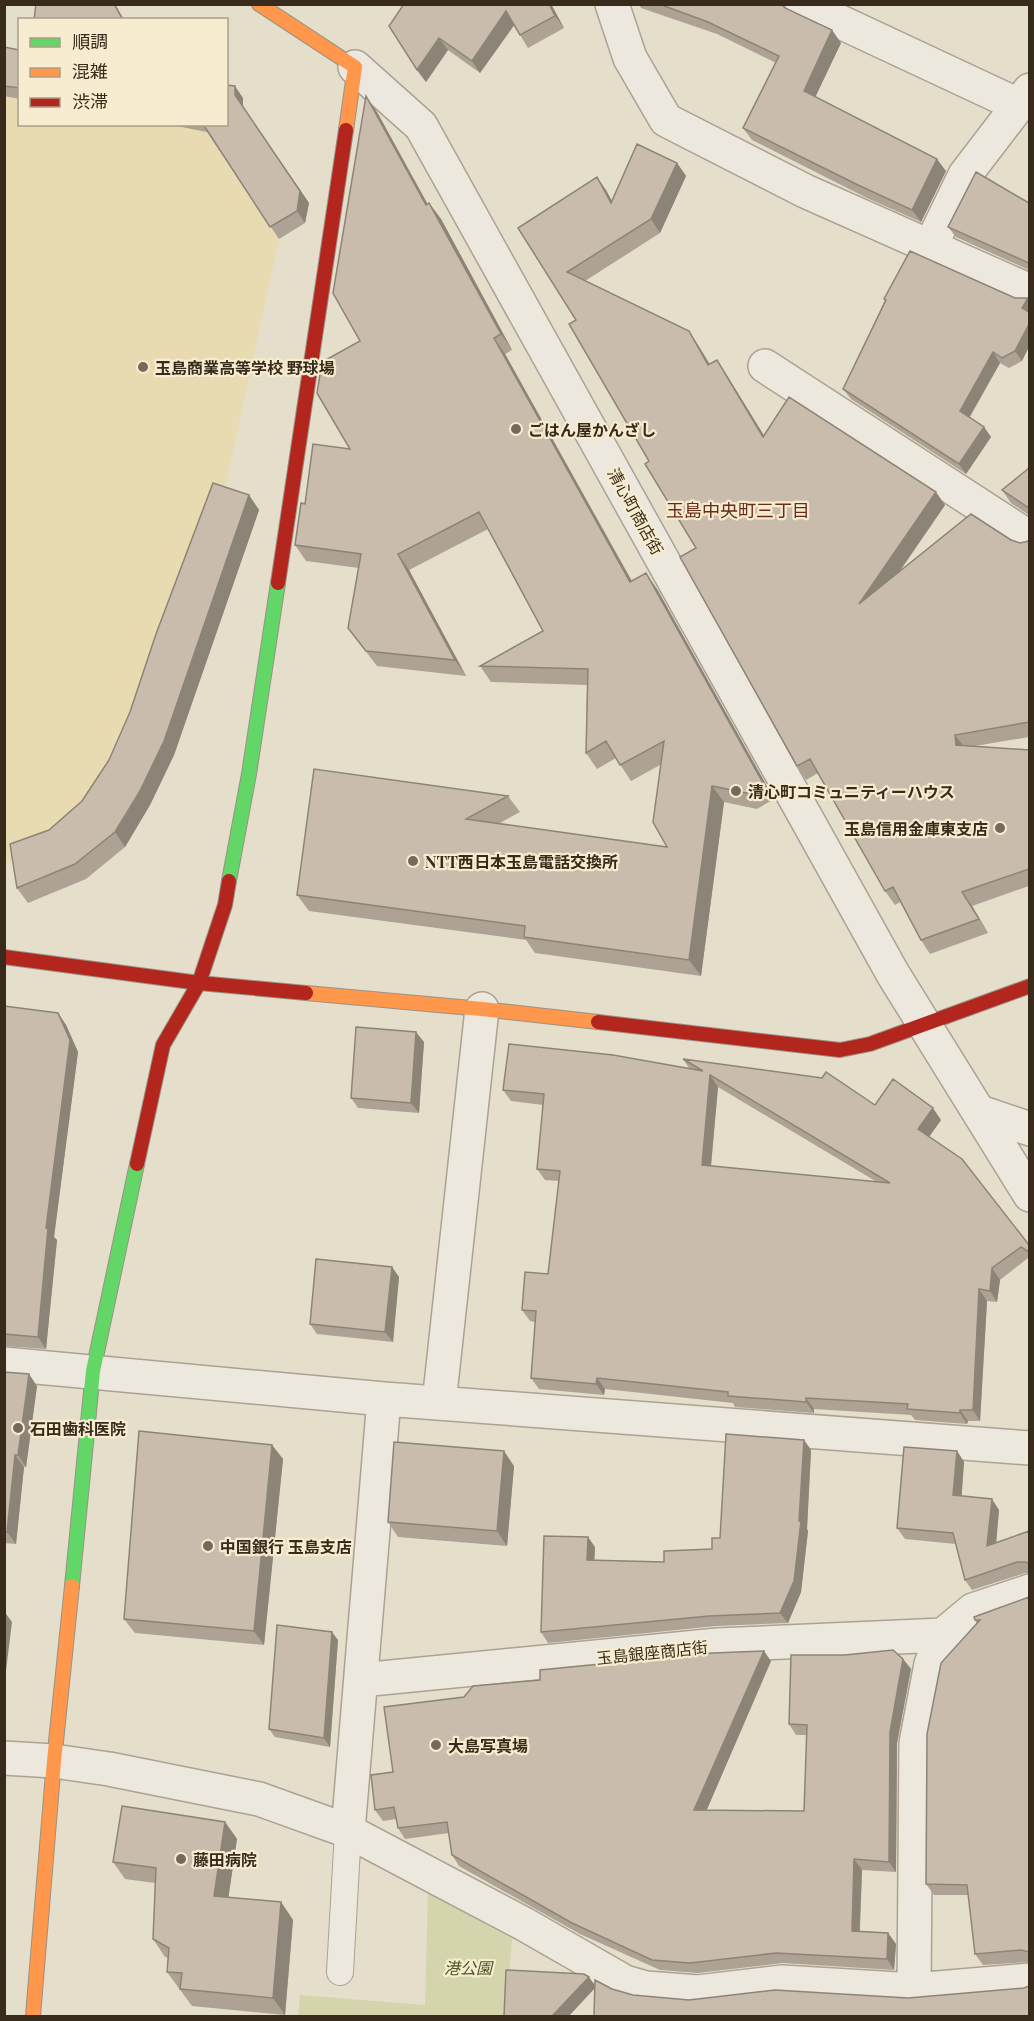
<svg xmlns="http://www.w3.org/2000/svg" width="1034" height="2021" viewBox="0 0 1034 2021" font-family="'Playfair Display','Noto Sans JP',serif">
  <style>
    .green { fill: #d4d5ad }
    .sand { fill: #e9dbb1 }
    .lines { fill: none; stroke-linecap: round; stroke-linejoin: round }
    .lane-casing { stroke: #aaa294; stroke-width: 28 }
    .street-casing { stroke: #aaa294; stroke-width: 36 }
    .fast-casing { stroke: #999285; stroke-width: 16 }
    .slow-casing { stroke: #999285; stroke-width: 16 }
    .jam-casing { stroke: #999285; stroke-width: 16 }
    .lane { stroke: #ede8dd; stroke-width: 26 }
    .street { stroke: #ede8dd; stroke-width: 33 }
    .fast { stroke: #63d668; stroke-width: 14 }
    .slow { stroke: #ff974d; stroke-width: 14 }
    .jam { stroke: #b3261e; stroke-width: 14 }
    .wall { fill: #ada294; fill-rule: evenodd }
    .shaded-wall { fill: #8d8478 }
    .building { fill: #c9bcac; stroke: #8d8478; stroke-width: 1.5; fill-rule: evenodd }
    .poi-dot { fill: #756a59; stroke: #f7ecd0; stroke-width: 2 }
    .labels { text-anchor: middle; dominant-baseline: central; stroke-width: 4.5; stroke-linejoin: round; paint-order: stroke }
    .poi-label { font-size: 16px; font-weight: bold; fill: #382b1c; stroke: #f7ecd0; text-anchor: start }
    .street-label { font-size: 16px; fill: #382b1c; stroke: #f7ecd0 }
    .park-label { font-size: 16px; font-style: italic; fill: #475622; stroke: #f7ecd0 }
    .neighbourhood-label { font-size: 18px; fill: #672c1a; stroke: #f7ecd0 }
  </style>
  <rect width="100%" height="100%" fill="#e5decb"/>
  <path class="green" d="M428 1892 512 1939 506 2016H298L300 1995 425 2005Z"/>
  <path class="sand" d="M5 96 19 99 20 124H166L208 132 279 239 223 497 119 775 20 859 5 863Z"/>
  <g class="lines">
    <g class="lane-casing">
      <path id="lane" d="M340 1972 348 1831"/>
    </g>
    <g class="street-casing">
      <path id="street" d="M612 4 630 58 666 120 805 191 1030 291
        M802 4 1018 105
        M355 67 421 126 893 974 1030 1195
        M930 247 965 175 1030 90
        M765 366 1030 538
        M980 1112 1030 1129
        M4 1364 384 1399 1030 1448
        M439 1403 482 1009
        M361 1680 718 1645 943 1635 973 1610 1030 1591
        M4 1758 54 1761 109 1769 259 1799 348 1831 524 1924 625 1982 646 1988 698 1992 782 1982 914 1990 1030 1980
        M348 1831 384 1399
        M914 1990 916 1743 931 1664 943 1635"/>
    </g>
    <g class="fast-casing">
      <path id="fast" d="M229 881 249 774 278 583
        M72 1586 93 1371 137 1164"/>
    </g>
    <g class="slow-casing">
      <path id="slow" d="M259 4 355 67 346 130
        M306 993 482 1009 598 1022
        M33 2016 54 1761 72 1586"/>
    </g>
    <g class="jam-casing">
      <path id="jam" d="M278 583 346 130
        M4 957 199 983 306 993
        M598 1022 840 1050 870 1044 1030 986
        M137 1164 163 1045 199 983 225 905 229 881"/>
    </g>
    <use href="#lane" class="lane"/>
    <use href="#street" class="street"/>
    <use href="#fast" class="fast"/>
    <use href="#slow" class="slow"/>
    <use href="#jam" class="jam"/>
  </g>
  <path class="wall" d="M404 4H551L564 28 528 48 514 25 480 73 448 50 426 82 417 70Z
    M639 4H781L785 8 841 43 815 97 946 171 921 222 867 198 752 140 743 128 776 63 717 34 641 8Z
    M4 47 20 50V99L4 96Z
    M366 96 377 112 427 204 429 203 441 219 512 350 505 354 632 581 657 589 774 799 757 809 724 802 701 976 535 953 526 940 309 911 297 895 508 796 520 812 498 824 667 847 660 765 631 781 616 758 597 769 586 753 587 685 491 682 480 666 543 631 488 529 409 570 466 676 377 666 348 628 359 568 306 561 295 545 305 504 350 449 360 341Z
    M243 98V107L309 203 305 223 279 239 207 132 166 124H226Z
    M677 163 686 176 660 233 585 281 689 331 698 345 710 364 726 374 764 436 945 505 900 571 1011 540 1020 543 1029 541V737L975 746 1029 750V886L972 906 988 933 930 954 921 940 900 902 895 905 885 891 818 773 806 780 797 766 696 548 576 320 518 228 606 190 612 201Z
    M1029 203V270L956 237 948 227Z
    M1015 298 1022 361 1009 368 1000 363 970 417 984 427 991 437 966 474 851 399 843 389 885 300 884 299Z
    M1029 468V515L1011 503 1002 490Z
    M249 495 259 510 174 755 150 805 125 847 86 879 28 903 17 888 49 830 82 801 109 760Z
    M4 1006 58 1013 66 1025 78 1052 54 1237 57 1240 46 1349 4 1346Z
    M424 1042 419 1113 358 1108 351 1098Z
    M683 1059 941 1120 929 1137 1029 1245V1259L1028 1258 1000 1280 997 1302 987 1301 980 1421H968L967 1424 915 1420 911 1415 814 1409V1413L735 1407 733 1403 605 1389 604 1395 539 1389 531 1378 535 1322 530 1321 522 1310 548 1274 559 1181 545 1180 537 1169 543 1105 511 1101 503 1090 689 1068ZM718 1087 877 1182 711 1166Z
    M392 1267 399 1277 393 1342 317 1334 310 1324Z
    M4 1372 37 1386 26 1467H24L16 1544 4 1543Z
    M804 1440 811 1450 807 1529 808 1531 801 1592 788 1623 716 1626 548 1643 541 1632 595 1547 594 1560 664 1562 712 1549 720 1538Z
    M272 1445 283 1459 264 1645 135 1633 124 1619Z
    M957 1451 964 1462 961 1496 999 1510 996 1542 1029 1531V1573H1025L972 1590 965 1580 956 1544 905 1539 897 1528Z
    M514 1466 507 1546 398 1537 388 1522Z
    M1029 1597V1962L983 1965 975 1954 968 1895H934L926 1884 977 1624 975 1620Z
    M338 1640 330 1747 275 1737 269 1729Z
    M903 1659 911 1669 897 1743 896 1872 862 1870 860 1931 888 1933 896 1944 894 1970 783 1963 698 1973 660 1970 580 1934 459 1866 452 1855 449 1833 405 1839 398 1828 396 1819 383 1821 375 1810 393 1772 771 1661 706 1811H804L807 1735H796L789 1724Z
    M225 1822 237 1839 228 1898 281 1902 293 1920 285 2015 192 2006 167 1972 168 1958 165 1957 153 1939 155 1883 125 1879 113 1862Z"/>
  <path class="shaded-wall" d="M114 4H115L124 20H123Z
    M549 4H551L564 28 555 16Z
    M506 11 515 24 480 73 472 61Z
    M832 30 841 43 812 104 804 91Z
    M439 38 448 50 426 82 417 70Z
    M235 86 243 98V107L309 203 305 223 297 211 235 95Z
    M366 96 377 112 437 221 426 205Z
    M937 159 946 171 921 222 912 210Z
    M677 163 686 176 660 233 651 219Z
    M597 177 606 190 620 217 611 203Z
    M429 203 441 219 512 350 501 334Z
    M1028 298 1029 300V318L1022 308Z
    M1029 324V347L1022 361 1015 351Z
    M689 331 698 345 718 379 708 365Z
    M494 338 505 354 641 598 630 582Z
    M993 352 1000 363 967 421 960 411Z
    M717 360 726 374 773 450 763 437Z
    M984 427 991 437 966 474 959 464Z
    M936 492 945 505 868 617 859 604Z
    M249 495 259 510 174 755 150 805 125 847 115 832Z
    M398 554 409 570 466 676 455 660Z
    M646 573 657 589 774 799 763 783Z
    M955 735 965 748 956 745Z
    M712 786 724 802 701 976 689 960Z
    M962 892 972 906 988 933 979 919Z
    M58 1013 66 1025 78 1052 54 1237 57 1240 46 1349 38 1337 46 1228Z
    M416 1032 424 1042 419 1113 411 1103Z
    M710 1075 718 1087 710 1176 702 1165Z
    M933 1108 941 1120 926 1141 918 1129Z
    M392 1267 399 1277 393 1342 385 1332Z
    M992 1268 1000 1280 997 1302 990 1291Z
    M979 1289 987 1301 980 1421 973 1410Z
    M29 1374 37 1386 26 1467 18 1455Z
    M597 1378 605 1389 604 1395 596 1384Z
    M806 1398 814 1409V1413L806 1402Z
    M960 1410 968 1421 967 1424 960 1413Z
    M804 1440 811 1450 807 1529 808 1531 801 1592 788 1623 780 1613 799 1521Z
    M272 1445 283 1459 264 1645 254 1631Z
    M504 1451 514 1466 507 1546 497 1531Z
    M957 1451 964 1462 961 1506 953 1495Z
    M15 1455 24 1467 16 1544 7 1532Z
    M992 1499 999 1510 995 1556 987 1546Z
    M588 1537 595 1547 594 1570 587 1560Z
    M4 1611 12 1622 4 1687Z
    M332 1632 338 1640 330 1747 324 1738Z
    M764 1651 771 1661 702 1821 694 1810Z
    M903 1659 911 1669 897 1743 896 1872 889 1862 890 1732Z
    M225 1822 237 1839 226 1914 214 1896Z
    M854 1859 862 1870 859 1941 852 1931Z
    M281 1902 293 1920 285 2015 273 1998Z
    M888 1933 896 1944 894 1970 887 1959Z
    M589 1977 596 1987 569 2016H552Z"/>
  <path class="building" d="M36 4H114L123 20H34Z
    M404 4H549L555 16 520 35 506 11 472 61 439 38 417 70 389 26Z
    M659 4H781L785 8 832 30 804 91 937 159 912 210 858 185 743 128 779 56 708 22Z
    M4 47 20 50V88L4 86Z
    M226 85 235 86V95L300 191 297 211 270 227 203 124H226Z
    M366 96 426 205 429 203 501 334 494 338 630 582 646 573 763 783 746 793 712 786 689 960 524 937 525 926 297 895 314 769 508 796 466 819 667 847 653 822 664 741 620 765 606 741 586 753 588 669 480 666 543 631 479 512 398 554 455 660 366 651 348 628 361 554 295 545 301 503 305 504 313 444 350 449 317 393 322 362 360 341 333 293Z
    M637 144 677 163 651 219 567 272 689 331 708 365 717 360 763 437 789 397 936 492 859 604 971 514 1011 540 1020 543 1029 541V722L955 735 956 745 1029 750V869L962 892 979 919 921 940 893 887 885 891 810 759 797 766 680 557 696 548 645 464 649 461 569 324 576 320 518 228 597 177 611 203Z
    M976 172 1029 203V263L948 227Z
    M910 251 1015 298H1028L1022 308 1029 312V324L1015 351 1002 358 993 352 960 411 984 427 959 464 843 389 886 300 884 299Z
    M1029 468V508L1002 490Z
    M213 483 249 495 164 741 140 791 115 832 75 864 17 888 10 844 49 830 82 801 109 760 130 712 156 634Z
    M4 1006 58 1013 70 1040 46 1228H48L38 1337 4 1334Z
    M356 1027 416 1032 411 1103 351 1098Z
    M509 1044 613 1055 703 1071 683 1059 822 1078 826 1072 875 1105 893 1079 933 1108 918 1129 962 1159 1029 1245V1252L1021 1247 992 1268 990 1291 979 1289 973 1410H960V1413L907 1409 908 1404 806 1398V1402L728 1396V1392L597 1378 596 1384 531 1378 536 1311 522 1310 525 1272 548 1274 560 1171 537 1169 544 1094 503 1090ZM710 1075 890 1183 702 1165Z
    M316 1259 392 1267 385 1332 310 1324Z
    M4 1372 29 1374 18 1455H15L7 1532H4Z
    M139 1431 272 1445 254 1631 124 1619Z
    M726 1434 804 1440 799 1521H801L794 1581 780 1613 709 1616 541 1632 544 1536 588 1537 587 1560 664 1562V1551L712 1549V1538H720Z
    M394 1442 504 1451 497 1531 388 1522Z
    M904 1447 957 1451 953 1495 992 1499 987 1546 1029 1531V1564L1026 1562H1017L965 1580 953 1533 897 1528Z
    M1029 1597V1952L1021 1950 975 1954 967 1885 926 1884 927 1734 941 1663 980 1620H975L974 1617Z
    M277 1625 332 1632 324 1738 269 1729Z
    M893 1650 903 1659 890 1732 889 1862 854 1859 852 1931 888 1933 887 1959 776 1953 690 1963 652 1960 572 1923 452 1855 447 1822 398 1828 394 1807 375 1810 371 1775 393 1772 384 1707 464 1697 473 1686 540 1680V1670L712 1653 764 1651 694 1810 804 1811 807 1725 789 1724 791 1655H845Z
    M122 1806 225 1822 214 1896 281 1902 273 1998 180 1989 182 1973 167 1972 169 1948 153 1939 156 1868 113 1862Z
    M506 1970 584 1974 589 1977 552 2016H504Z
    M595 1980 612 1989 633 1995 689 2000 775 1990 908 1998 1024 1988 1029 1986V2016H594Z"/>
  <g class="poi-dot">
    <circle cx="143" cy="367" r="6"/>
    <circle cx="516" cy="429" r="6"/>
    <circle cx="736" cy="791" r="6"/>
    <circle cx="1000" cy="828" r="6"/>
    <circle cx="413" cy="861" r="6"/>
    <circle cx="18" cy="1428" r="6"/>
    <circle cx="208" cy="1546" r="6"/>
    <circle cx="436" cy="1745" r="6"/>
    <circle cx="181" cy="1859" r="6"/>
  </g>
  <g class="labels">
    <g class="poi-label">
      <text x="155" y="367">玉島商業高等学校 野球場</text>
      <text x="528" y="429">ごはん屋かんざし</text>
      <text x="748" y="791">清心町コミュニティーハウス</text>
      <text x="988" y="828" text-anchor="end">玉島信用金庫東支店</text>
      <text x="425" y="861">NTT西日本玉島電話交換所</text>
      <text x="30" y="1428">石田歯科医院</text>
      <text x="220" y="1546">中国銀行 玉島支店</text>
      <text x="448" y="1745">大島写真場</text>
      <text x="193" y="1859">藤田病院</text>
    </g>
    <g class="street-label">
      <text transform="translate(636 511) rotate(61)">清心町商店街</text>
      <text transform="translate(652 1652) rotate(-6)">玉島銀座商店街</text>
    </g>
    <g class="park-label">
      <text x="468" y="1967">港公園</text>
    </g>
    <g class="neighbourhood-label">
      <text x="738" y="510">玉島中央町三丁目</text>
    </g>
  </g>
  <rect width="1034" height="2021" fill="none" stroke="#382b1c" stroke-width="12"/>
  <rect x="18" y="18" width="210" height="108" fill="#f7ecd0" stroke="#ab9f88" stroke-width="1.5"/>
  <rect x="30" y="38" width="30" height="9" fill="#63d668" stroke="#ab9f88" stroke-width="1.5"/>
  <text x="72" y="48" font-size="18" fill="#382b1c">順調</text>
  <rect x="30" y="68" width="30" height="9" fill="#ff974d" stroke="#ab9f88" stroke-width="1.5"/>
  <text x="72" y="78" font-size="18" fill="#382b1c">混雑</text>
  <rect x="30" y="98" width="30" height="9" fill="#b3261e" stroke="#ab9f88" stroke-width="1.5"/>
  <text x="72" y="108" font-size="18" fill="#382b1c">渋滞</text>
</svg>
